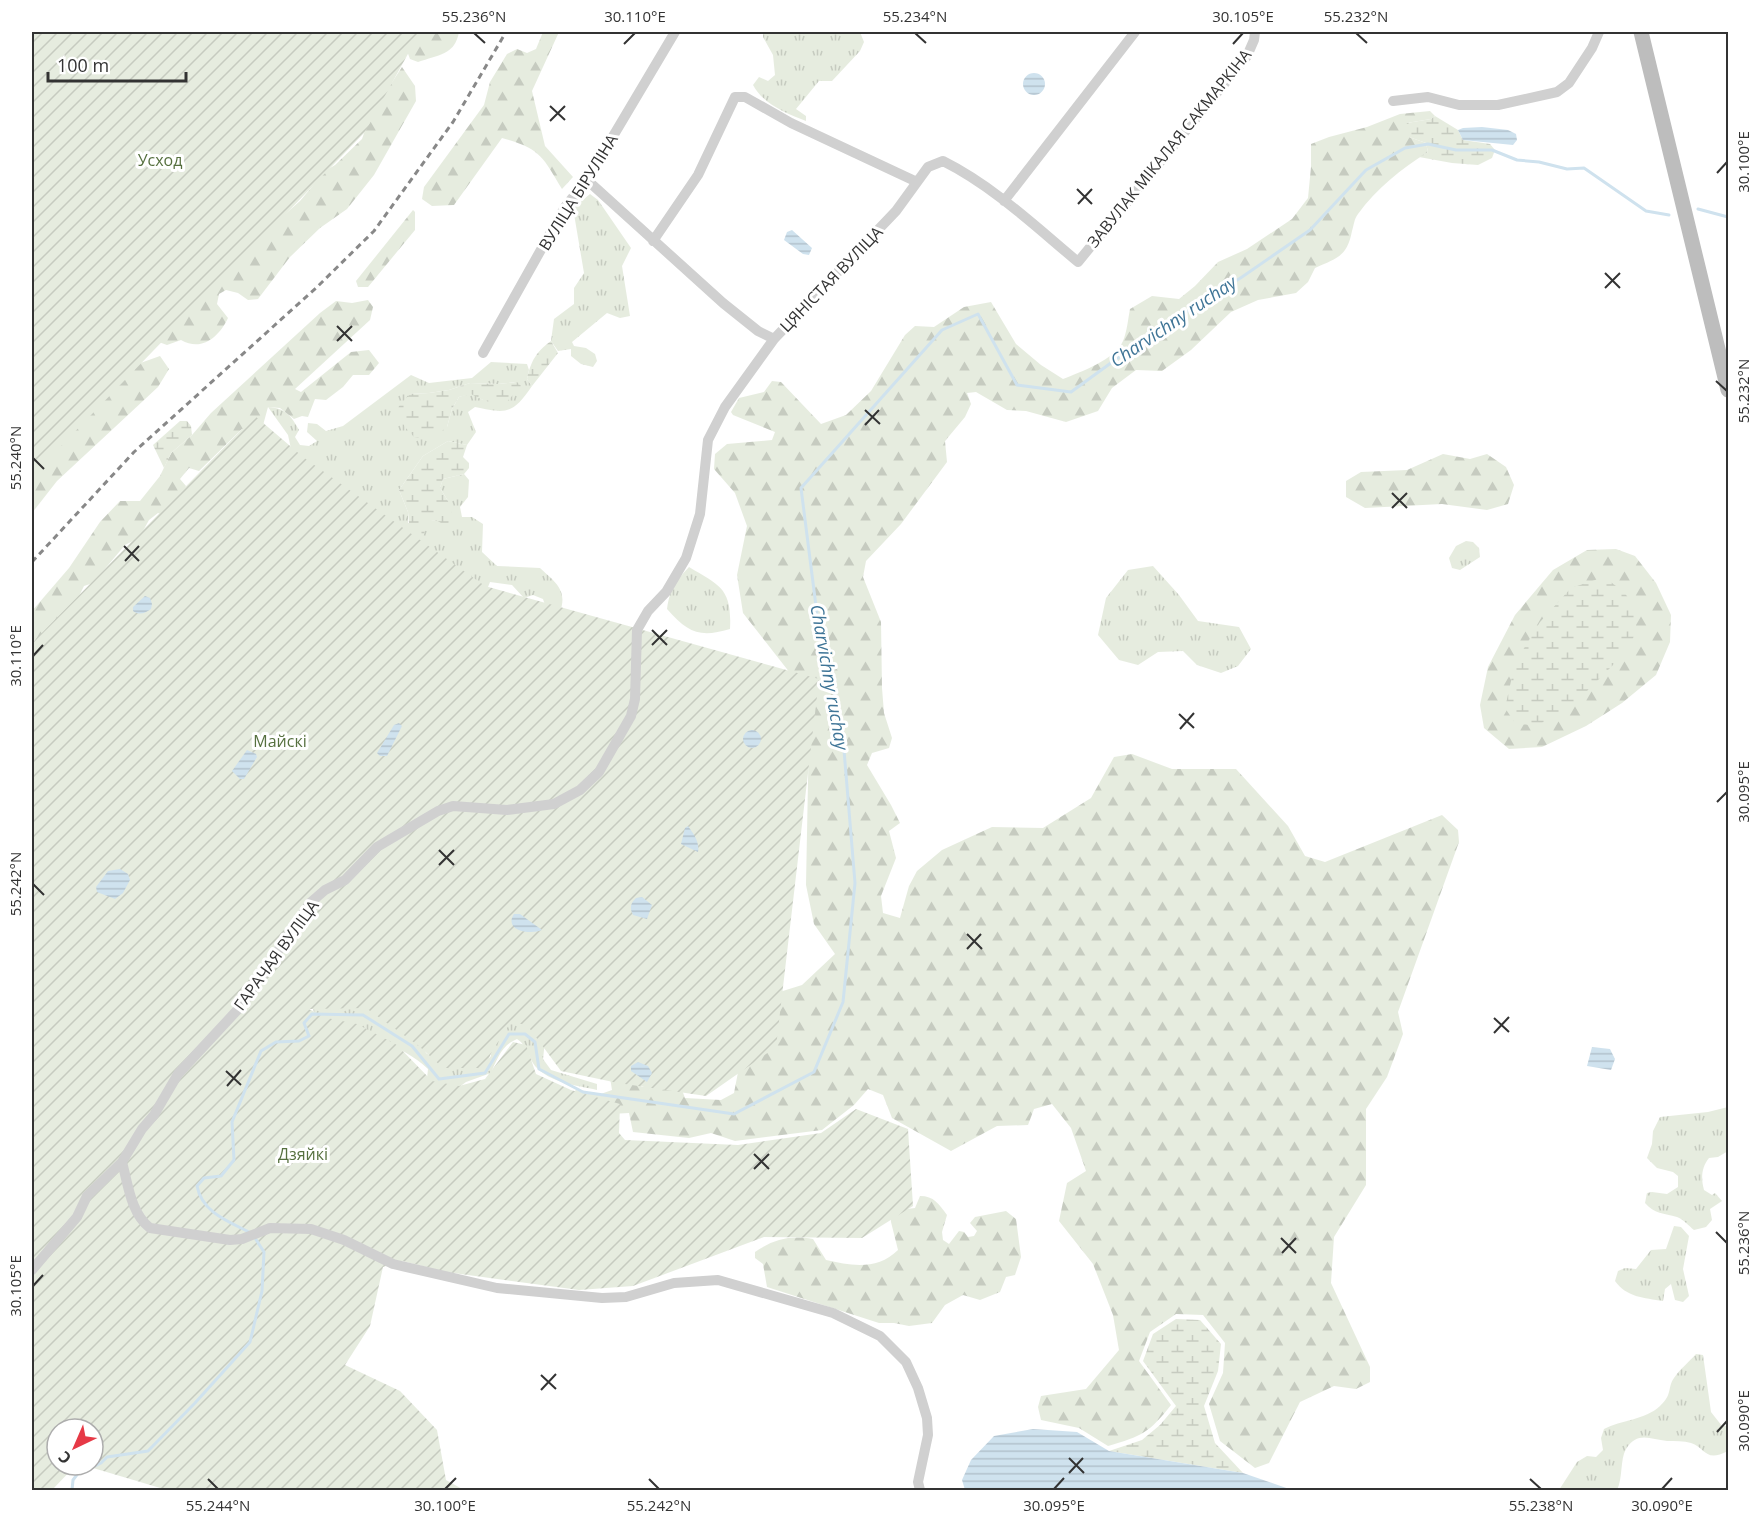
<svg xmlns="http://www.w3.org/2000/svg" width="1760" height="1522" viewBox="0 0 1760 1522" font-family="'Open Sans',sans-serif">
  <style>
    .grass { fill: url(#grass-tufts); fill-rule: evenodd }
    .forest { fill: url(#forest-firs) }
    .wetland { fill: url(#wetland-marsh) }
    .garden { fill: url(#garden-furrows) }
    .water { fill: url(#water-rules) }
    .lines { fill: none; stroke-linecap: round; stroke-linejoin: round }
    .stream { stroke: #cfe2ee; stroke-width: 3 }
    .minor { stroke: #d0d0d0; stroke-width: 10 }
    .secondary { stroke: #bdbdbd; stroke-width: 15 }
    .rail { stroke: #888; stroke-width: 3; stroke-dasharray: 6 4.5; stroke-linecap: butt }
    .ticks { fill: none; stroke: #333; stroke-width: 2 }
    .labels { text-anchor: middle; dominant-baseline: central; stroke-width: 6; stroke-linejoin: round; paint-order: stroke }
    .street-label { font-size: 16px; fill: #333; stroke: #fff }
    .park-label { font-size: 16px; fill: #56703f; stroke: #fff }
    .water-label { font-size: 18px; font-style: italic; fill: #3f7597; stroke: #fff }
    .neatline { fill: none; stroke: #333; stroke-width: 2 }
    .ticks-label { font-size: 15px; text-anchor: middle; fill: #333 }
  </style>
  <defs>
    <pattern id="grass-tufts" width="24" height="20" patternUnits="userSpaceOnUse" patternTransform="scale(1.5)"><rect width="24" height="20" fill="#e6ecdf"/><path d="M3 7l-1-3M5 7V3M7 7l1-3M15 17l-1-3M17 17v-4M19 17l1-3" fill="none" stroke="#c6cbc0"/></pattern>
    <pattern id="forest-firs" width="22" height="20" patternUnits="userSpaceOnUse" patternTransform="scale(1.5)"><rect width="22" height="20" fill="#e6ecdf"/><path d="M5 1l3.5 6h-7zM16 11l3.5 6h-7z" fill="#c6cbc0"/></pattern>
    <pattern id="wetland-marsh" width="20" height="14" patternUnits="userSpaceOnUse" patternTransform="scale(1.5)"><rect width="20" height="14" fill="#e6ecdf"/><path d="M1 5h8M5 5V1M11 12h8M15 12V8" fill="none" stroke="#c6cbc0"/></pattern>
    <pattern id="garden-furrows" width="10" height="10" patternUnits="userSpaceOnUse" patternTransform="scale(1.5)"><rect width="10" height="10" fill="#e6ecdf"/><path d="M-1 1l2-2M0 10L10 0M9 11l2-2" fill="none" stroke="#c6cbc0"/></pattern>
    <pattern id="water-rules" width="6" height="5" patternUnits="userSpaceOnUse" patternTransform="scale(1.5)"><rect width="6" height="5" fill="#cfe2ee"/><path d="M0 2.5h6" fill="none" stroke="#b2c2cd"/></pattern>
  </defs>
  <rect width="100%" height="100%" fill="#fff"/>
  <path class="grass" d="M763 32H860L864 42 860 51 832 81H819L796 109 806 116V121C787 114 763 104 753 85L759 77 768 81 775 75 773 55 763 37Z
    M590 194 598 200 631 248 622 266 630 316 620 318 607 313 572 342 574 346 586 348 595 354 597 361 593 367 581 364 571 356V349L558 351 551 341 554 319 574 304V288L584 273 573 208Z
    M491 362 527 364 529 370 527 379 532 386C513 414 507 414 475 407L468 412 476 432 467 445 448 441 423 456 399 490 408 512V523L436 520 448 501 440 488 443 479 464 474 469 480 468 497 460 507 462 517H472L483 524 482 552 497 566 540 568C555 582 568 590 560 612L546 608 543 599 533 595 524 598 512 585 490 582 482 602 294 463 288 435 268 407C285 408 291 415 299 430L295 437 300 445 309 446 317 441 307 432 308 423 317 424 326 431 343 426 411 375 429 383 472 378ZM516 382 483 400 471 393 459 397 452 409 447 427 410 394 429 393 449 390 470 383 498 384Z
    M1466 541 1473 542 1479 548 1480 557 1460 570 1452 568 1449 558 1456 546Z
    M1153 566 1179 595 1198 621 1239 627 1251 649 1238 666 1221 673 1197 665 1183 651 1158 652 1138 665 1119 660 1098 635 1106 598 1128 570Z
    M689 567C721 586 732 589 730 629 700 638 688 633 667 609 670 589 675 582 689 567Z
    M346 992 418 1030 426 1053 446 1065H483L491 1056 490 1045 515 1013 545 1041 543 1059 551 1070 597 1084V1090C576 1085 550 1083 535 1066 528 1057 528 1046 517 1039 502 1045 497 1059 491 1073L466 1082 438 1103 426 1088 428 1069C403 1044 348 1028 315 1015L311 1003Z
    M1728 1107V1151L1718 1157 1709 1158C1701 1168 1701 1179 1704 1190L1712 1195 1715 1193 1722 1201 1710 1209 1712 1220 1706 1227 1694 1230C1689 1226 1683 1219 1677 1217 1664 1213 1654 1214 1645 1203L1647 1193 1652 1192 1667 1194 1678 1187V1176L1673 1172 1657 1168 1647 1158 1652 1144 1653 1131 1660 1117 1708 1112Z
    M1674 1226 1681 1227 1689 1236 1683 1269 1689 1296 1683 1302 1675 1300 1671 1284 1665 1289 1663 1301C1644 1298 1626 1297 1615 1281L1618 1271 1625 1268 1636 1269 1651 1250 1666 1249Z
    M1696 1354 1703 1355 1711 1412 1722 1426H1728V1451C1705 1463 1706 1448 1691 1443 1684 1441 1675 1441 1667 1441 1650 1439 1637 1431 1626 1449 1620 1459 1623 1478 1617 1490H1559L1577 1462 1587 1456 1596 1457 1603 1450 1601 1438 1604 1429C1621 1420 1645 1420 1660 1406 1673 1394 1667 1388 1674 1378 1680 1369 1689 1362 1696 1354Z"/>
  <path class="forest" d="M417 32H459C455 55 438 55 418 62L410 59 407 51Z
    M543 32H559L532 91 545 146 573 177 562 189C542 156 541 149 502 138L454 205 432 206 422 199 424 187 484 105 490 82 507 54 517 49 527 53 536 49Z
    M402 67 415 86 416 101 374 175 347 209 320 228 290 257 258 299 248 300 238 293 226 290 219 294 217 304 228 318C219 337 202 352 181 340L167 345 156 341 259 237 300 201 325 171 335 165 362 139 370 116Z
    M1430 111 1435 116 1431 119 1407 123 1409 137 1426 143 1428 152C1401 169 1377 188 1358 214 1354 219 1354 225 1352 231 1347 257 1337 258 1315 268L1308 282 1296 293 1258 300 1231 312 1191 350 1162 371 1136 370 1112 388 1098 411 1066 422 1026 411 1007 410 976 392 967 393 971 404 965 417 945 441 947 462 901 524 866 561 863 577 881 622 882 688 884 713 892 738 889 748 872 753 867 765 891 805 900 823 889 831 896 858 881 896 883 913 900 918 909 886 917 871 942 850 992 827 1043 828 1091 798 1114 757 1132 754 1172 769H1236L1288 826 1305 856 1325 862 1442 815 1458 830 1459 842 1398 1012 1403 1034 1387 1077 1366 1109V1185L1334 1237 1331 1283 1370 1367V1382L1356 1389 1334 1386 1300 1402 1269 1463 1255 1468 1220 1441 1209 1404 1223 1373 1225 1343 1203 1315 1176 1314 1150 1332 1139 1361 1171 1405C1149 1433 1142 1436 1108 1446L1079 1428 1041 1420 1038 1407 1041 1396 1086 1389 1119 1350 1113 1315 1093 1264 1059 1221 1067 1183 1086 1171 1071 1128 1052 1104 1034 1109 1028 1125 997 1126 951 1151 892 1118 883 1095 868 1089 854 1105 822 1130 735 1141 711 1133 689 1138 633 1132 629 1113 610 1114 571 1094 576 1090 598 1095 612 1090 608 1065 627 1072 642 1087 662 1080 679 1082 685 1098 721 1100 734 1093 744 1041 760 998 802 985 835 954 814 924 806 885 809 730 808 696 743 613 737 575 747 526 735 493 714 469 715 454 727 444 772 440 775 432 733 415 731 412 739 398 764 392 772 381 781 382 821 424 846 415 871 391 905 335 915 326 934 327 964 307 991 302 1016 344 1041 365 1063 379C1080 372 1115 360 1123 341 1127 332 1128 319 1130 309L1152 296 1179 299 1195 286 1218 262 1247 249 1292 219 1308 198 1311 167V144L1329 137 1367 127 1400 114Z
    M413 210 415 212V230L368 287H358L356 281Z
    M368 300 373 307 370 320 295 389 301 392 351 352 369 350 379 363 369 375H353L343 387 326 400 315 399 308 417 302 416 294 419 280 408 268 407 262 429 252 433 242 429 199 471 189 468 180 479 186 486 169 518 158 513 149 520 139 538 125 545 93 583 84 586C69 616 65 629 32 641V611L69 568 100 522 120 501H140L160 476 171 453 192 435 211 413 320 313 336 301 352 303Z
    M160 356 169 369 158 387 57 481 32 513V467L132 366Z
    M1443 454 1470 459 1487 454 1506 467 1514 485 1508 504 1487 510 1442 504 1365 508 1346 497V481L1361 472 1407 470Z
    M1616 549 1635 556 1656 583 1671 615 1670 642 1656 675 1622 703 1586 726 1542 747 1509 749 1484 728 1480 705 1488 667 1515 615 1553 570 1587 550Z
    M920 1196C934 1196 939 1204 947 1215L942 1232 943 1240 949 1244 959 1231 964 1232 968 1237 974 1236 977 1231 970 1223 975 1217 1006 1211 1016 1219 1021 1257 1015 1275 1006 1277 1000 1292 980 1300 963 1295 945 1305 932 1323 909 1326 894 1323H879L767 1287 763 1264 755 1258V1252C774 1239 790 1235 813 1239L826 1260C852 1266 878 1270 898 1250L891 1222 890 1211 915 1208Z"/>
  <path class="wetland" d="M1435 116 1458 130 1463 140 1490 144 1495 150 1492 158 1478 165 1452 163 1419 157 1428 152 1426 143 1409 137 1404 131 1407 123 1431 119Z
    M551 341 558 353 532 386 527 379C531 361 536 352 551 341Z
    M517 382 521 386 503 406 483 400 471 394 459 397 452 409 447 427 432 439 414 437 405 427 397 413 399 406 410 394 429 393 449 390 470 383 498 384Z
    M180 421H187L191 426 192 435 171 453 164 468 153 445Z
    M448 441 467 445 463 457 469 463V468L464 474 443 479 440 488 448 501 453 518 446 526 436 520 426 522V529L421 540 410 535 408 512 399 490 423 456Z
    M1604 577 1624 592 1636 609V633L1625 653 1566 712 1535 726 1515 723 1505 708 1515 663 1540 622 1571 588Z
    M1176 1319 1200 1320 1221 1344 1218 1371 1204 1406 1215 1443 1243 1473 1109 1451 1142 1440 1160 1425 1176 1406 1143 1361 1153 1334Z"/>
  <path class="garden" d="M32 32H420L365 132 32 476Z
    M255 416 303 457 485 586 819 679 776 1047 706 1096 618 1083 561 1071 527 1025 511 1022 492 1051 485 1068H443L419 1046 366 1008 309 1009 327 1018 357 1024 397 1045 432 1081 459 1086 485 1079 513 1042 526 1045 536 1074 571 1090 620 1104 619 1133 625 1140 738 1145 821 1133 856 1109 908 1129 913 1206 862 1238 764 1237 633 1286 579 1290 446 1272 402 1261 383 1267 370 1326 345 1365 400 1391 437 1430 446 1480 464 1490H167L83 1465H93V1429H57V1465H76L52 1490H32V643Z"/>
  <path class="water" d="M1023 84a11 11 0 1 1 22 0a11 11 0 1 1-22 0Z
    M1482 127 1508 130 1516 134 1517 140 1513 145 1463 140 1458 130 1463 128Z
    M792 230 812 248 809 255 803 254 784 240 787 232Z
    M145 596 150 598 152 604 151 609C145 613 140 616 133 611V607Z
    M399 723 402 726 387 756H380L377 753 394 725Z
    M743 739a9 9 0 1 1 18 0a9 9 0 1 1-18 0Z
    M247 750 256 754 257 757 244 779H240L232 771Z
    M688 826C693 833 700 842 698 852L681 844 685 828Z
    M120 869 128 874 130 880 123 893 115 899 97 892 96 887 108 871Z
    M642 897 652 905 647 919 633 915C629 907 631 903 636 898Z
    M514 914H520L542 930C531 935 503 931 514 914Z
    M1592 1047 1610 1049 1615 1059 1611 1070 1587 1066Z
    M638 1062 648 1066 652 1073 647 1082 631 1071V1066Z
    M1033 1429 1077 1432 1109 1451 1243 1473 1292 1490H965L962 1480 971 1460 994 1436Z"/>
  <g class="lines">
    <path class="stream" d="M1698 209 1728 217
      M249 1232C227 1221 202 1212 197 1186L204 1178 221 1176 234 1160 232 1122 261 1051 276 1042 299 1041 309 1036 304 1023 312 1014 363 1015 412 1046 439 1079 485 1073 509 1034H525L535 1042 539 1069 583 1092 734 1114 814 1072 843 1002 855 883 842 726 818 622 801 488 942 330 978 314 1017 385 1071 392 1148 336 1242 277 1310 230 1366 170 1405 148 1428 144 1456 150H1492L1517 160 1539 162 1567 169 1584 168 1646 211 1669 215
      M72 1490 73 1480 82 1468H91L101 1463 107 1457 148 1451 195 1403 250 1342 262 1291 264 1252 255 1238"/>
    <path class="minor" d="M1393 101 1428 97 1459 105H1498L1557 92 1569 83 1592 48 1599 32
      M587 180 723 303 758 331 774 339
      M1004 201 1135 32
      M653 241 698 175 735 97H745L791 123 917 182
      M483 353 565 207 587 180 675 32
      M122 1162C128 1184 131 1214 150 1228L230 1240 242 1239 270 1228 311 1229 344 1240 393 1264 497 1288 602 1298 626 1297 674 1283 718 1280 833 1313 880 1336 906 1362 918 1388 927 1418 928 1435 918 1482 920 1490
      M32 1270 77 1217 87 1196 122 1162 142 1129 154 1115 178 1074 242 1005 310 903 325 890 345 880 377 847 438 811 453 806 507 810 554 804 580 790 599 772 631 716 635 699 637 630 648 611 666 592 686 558 700 514 708 440 725 407 774 339 896 211 928 167 943 161C993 186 1035 226 1078 262L1247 56 1254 40 1255 32"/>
    <path class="secondary" d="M1641 32 1728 390"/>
    <path class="rail" d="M32 562 134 452 316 288 374 231 453 122 506 32"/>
  </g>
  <path class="ticks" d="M474 33 485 43M915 33 926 43M1356 33 1367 43M624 44 635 33M1233 44 1243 33M550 106 565 120M550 121 565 106M1717 173 1727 162M1077 189 1092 204M1078 204 1092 189M1605 273 1620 288M1605 288 1620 273M337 326 352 341M337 341 352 326M1716 381 1727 391M865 410 880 424M865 425 879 410M33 458 44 469M1392 493 1407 508M1392 508 1407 493M124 546 139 561M125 561 139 546M652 630 667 645M652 645 667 630M33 656 43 645M1179 714 1194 728M1180 729 1194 713M1717 802 1727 792M439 850 454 865M439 865 454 850M33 884 44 895M967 934 982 949M967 949 981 934M1494 1018 1509 1032M1494 1033 1509 1017M226 1071 241 1085M227 1086 241 1070M754 1154 769 1169M754 1169 769 1154M1716 1232 1727 1243M1281 1238 1296 1253M1282 1253 1296 1238M33 1286 43 1275M541 1375 556 1389M541 1390 556 1374M1717 1432 1727 1421M1069 1458 1084 1473M1069 1473 1083 1458M208 1479 218 1489M649 1479 659 1489M1530 1479 1541 1489M445 1489 456 1478M1054 1489 1064 1478M1662 1489 1672 1478"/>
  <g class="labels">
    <g class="street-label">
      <text transform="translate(1169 148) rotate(-51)">ЗАВУЛАК МІКАЛАЯ САКМАРКІНА</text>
      <text transform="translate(578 192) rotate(-58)">ВУЛІЦА БІРУЛІНА</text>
      <text transform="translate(831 279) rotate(-46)">ЦЯНІСТАЯ ВУЛІЦА</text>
      <text transform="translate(276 955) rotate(-54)">ГАРАЧАЯ ВУЛІЦА</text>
    </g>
    <g class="park-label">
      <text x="160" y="160">Усход</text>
      <text x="280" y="741">Майскі</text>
      <text x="303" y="1154">Дзяйкі</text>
    </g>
    <g class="water-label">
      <text transform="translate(1173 321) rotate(-34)">Charvichny ruchay</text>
      <text transform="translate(830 677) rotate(80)">Charvichny ruchay</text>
    </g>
  </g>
  <rect width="1760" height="1522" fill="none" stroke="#ffffff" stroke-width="66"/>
  <g transform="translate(75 1447) rotate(224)"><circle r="28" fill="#ffffff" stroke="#adadad" stroke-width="1.5"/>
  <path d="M0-4.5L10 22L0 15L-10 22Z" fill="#e63946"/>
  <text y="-9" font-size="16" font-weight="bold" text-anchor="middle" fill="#333333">С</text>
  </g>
  <path d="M48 72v9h138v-9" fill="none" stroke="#333333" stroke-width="3"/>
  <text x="57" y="72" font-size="18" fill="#333333" stroke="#ffffff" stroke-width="4.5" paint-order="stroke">100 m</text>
  <rect x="33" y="33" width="1694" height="1456" class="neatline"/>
  <g class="ticks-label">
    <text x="474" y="22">55.236°N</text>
    <text x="635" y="22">30.110°E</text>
    <text x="915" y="22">55.234°N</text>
    <text x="1243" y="22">30.105°E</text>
    <text x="1356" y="22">55.232°N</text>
    <text transform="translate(1744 162) rotate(-90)" y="5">30.100°E</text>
    <text transform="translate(1744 391) rotate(-90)" y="5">55.232°N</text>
    <text transform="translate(16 458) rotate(-90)" y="5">55.240°N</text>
    <text transform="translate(16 656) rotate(-90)" y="5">30.110°E</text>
    <text transform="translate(1744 792) rotate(-90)" y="5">30.095°E</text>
    <text transform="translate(16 884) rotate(-90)" y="5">55.242°N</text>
    <text transform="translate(1744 1243) rotate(-90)" y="5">55.236°N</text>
    <text transform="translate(16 1286) rotate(-90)" y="5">30.105°E</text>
    <text transform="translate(1744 1421) rotate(-90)" y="5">30.090°E</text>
    <text x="218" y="1511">55.244°N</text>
    <text x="445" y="1511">30.100°E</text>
    <text x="659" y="1511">55.242°N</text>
    <text x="1054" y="1511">30.095°E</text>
    <text x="1541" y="1511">55.238°N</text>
    <text x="1662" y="1511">30.090°E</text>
  </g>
</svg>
